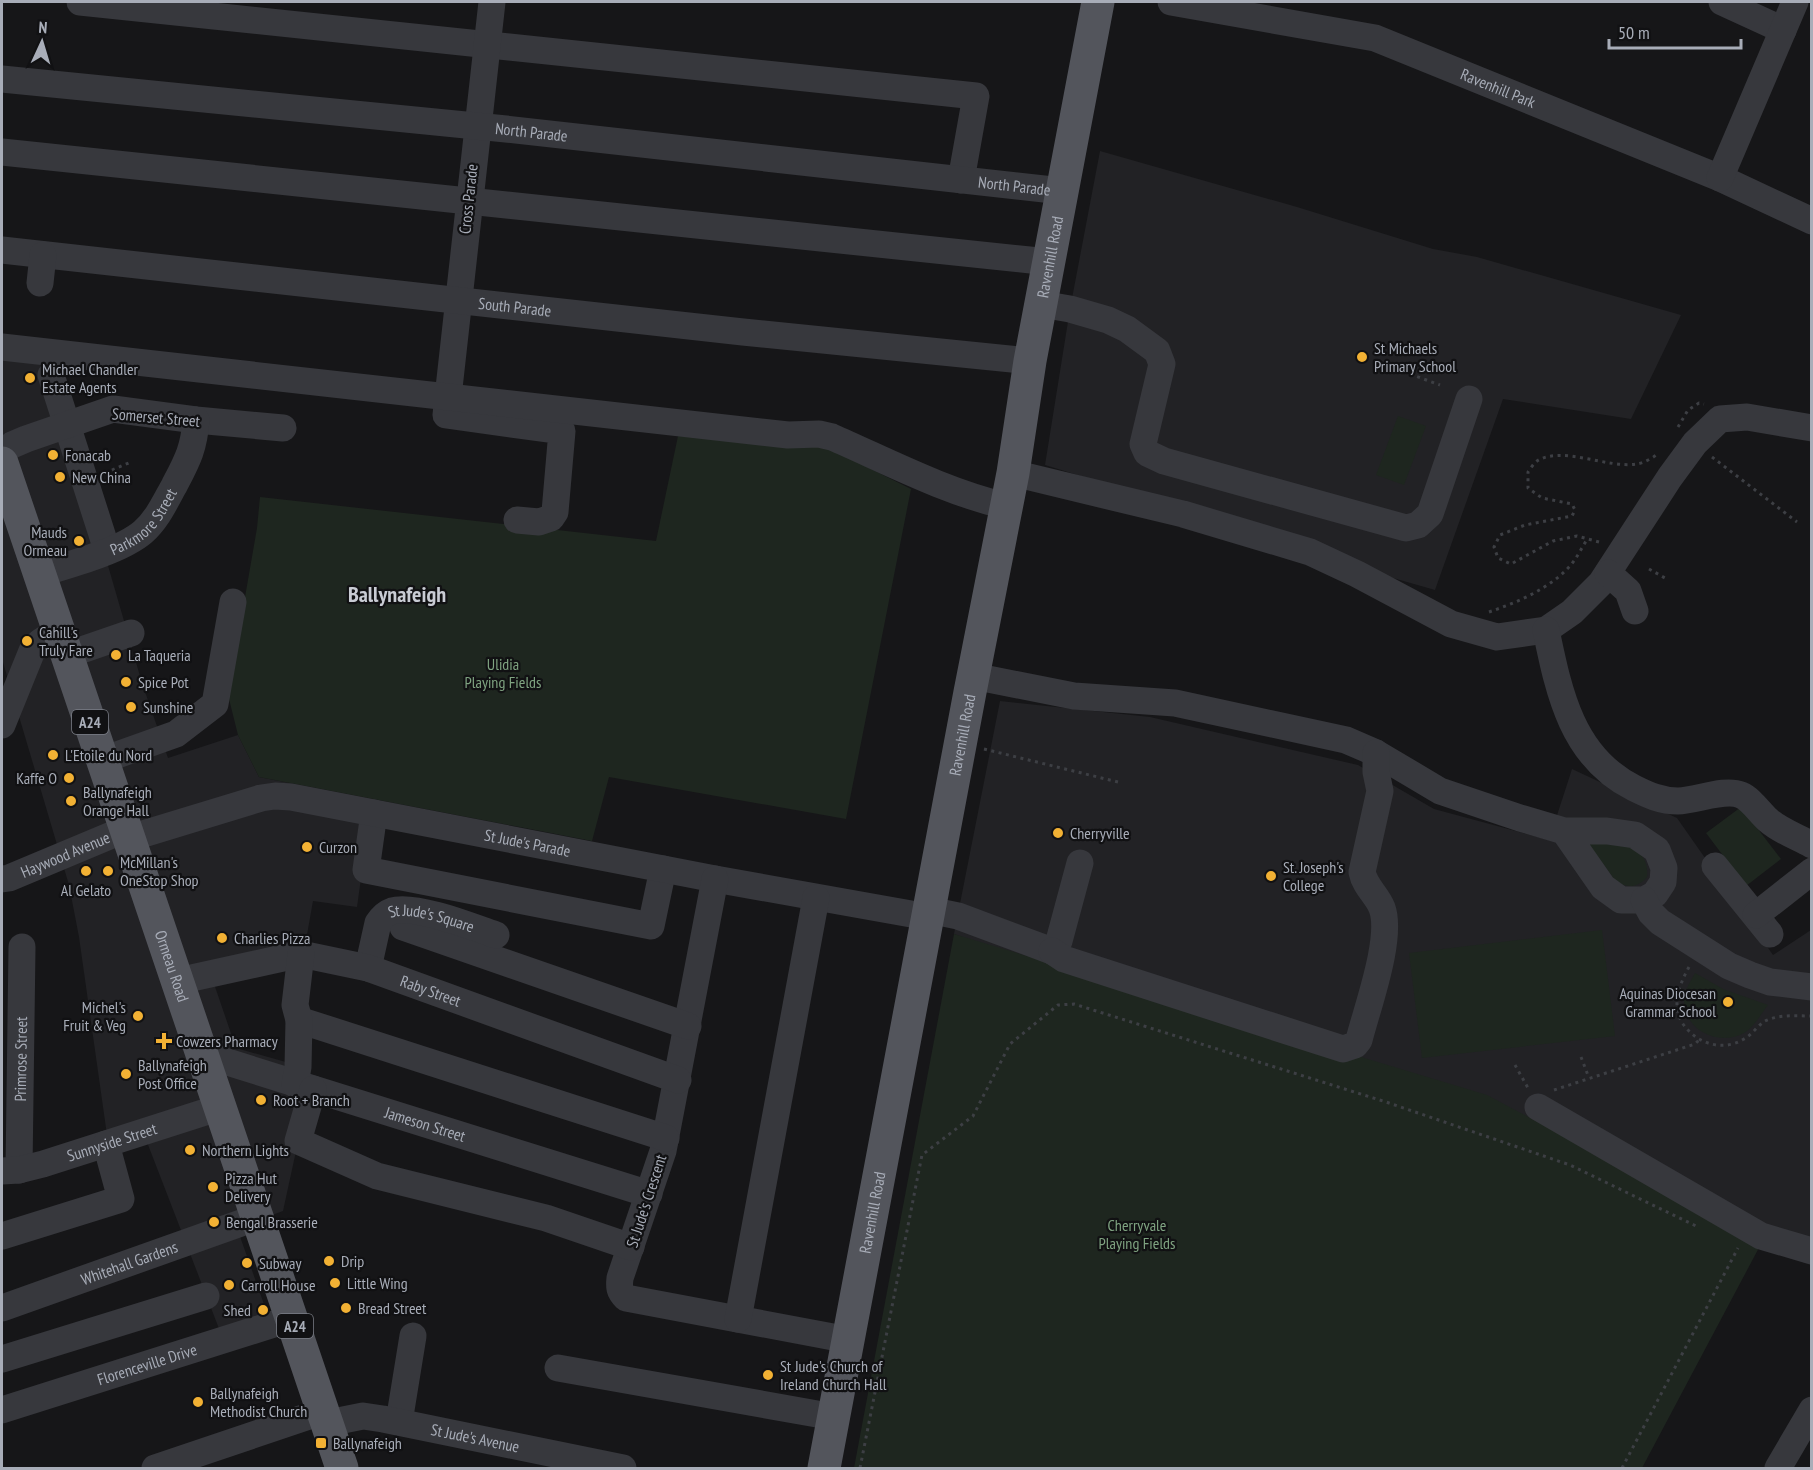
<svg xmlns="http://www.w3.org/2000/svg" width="1813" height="1470" viewBox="0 0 1813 1470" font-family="'PT Sans Narrow',sans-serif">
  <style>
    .built { fill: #222225 }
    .green { fill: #1e261f }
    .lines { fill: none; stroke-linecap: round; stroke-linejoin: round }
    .path { stroke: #3d3f44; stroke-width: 3; stroke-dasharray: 3 4.5; stroke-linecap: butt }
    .minor { stroke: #37383d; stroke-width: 27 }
    .major { stroke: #53555c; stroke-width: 33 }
    .poi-dot { fill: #f2b134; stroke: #111113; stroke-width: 2 }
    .labels { text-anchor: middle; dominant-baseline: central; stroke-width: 4.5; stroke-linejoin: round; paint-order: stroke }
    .shield { fill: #111113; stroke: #7b7e86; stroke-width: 1.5 }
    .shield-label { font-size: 15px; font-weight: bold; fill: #a8adb8 }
    .street-label { font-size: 16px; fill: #a8adb8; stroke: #111113 }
    .poi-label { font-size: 16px; fill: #a8adb8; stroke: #111113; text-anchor: start }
    .park-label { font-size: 16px; fill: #7fa381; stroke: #111113 }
    .district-label { font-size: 22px; font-weight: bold; fill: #c9ccd4; stroke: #111113 }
  </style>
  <rect width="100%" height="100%" fill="#161618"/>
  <path class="built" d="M1100 151 1297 207 1433 249 1477 257 1681 315 1631 419 1503 399 1435 590 1386 576 1319 549 1045 465 1070 309Z
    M2 350 47 355 142 683 168 758 238 735 259 777 372 799 357 907 313 901 305 946 210 972 236 1048 300 1066 298 1142 283 1211 237 1228 271 1324 223 1339 140 1124 107 1135 79 937 69 885 2 659Z
    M1000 701 1150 717 1358 765 1434 809 1549 840 1572 769 1677 818 1773 955 1811 930V1255L954 934Z"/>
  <path class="green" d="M1398 416 1426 426 1404 485 1376 475Z
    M678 436 827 447 911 489 846 819 609 777 592 841 259 777 238 735 228 695 257 528 260 497 656 541Z
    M1741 807 1781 859 1746 886 1706 833Z
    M1583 837C1609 842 1651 841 1647 877 1638 888 1626 889 1615 880Z
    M1602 930 1615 1036 1422 1058 1409 953Z
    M954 934 1487 1095 1762 1242 1642 1468H854Z
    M1695 973 1723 989 1768 1005C1761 1014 1754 1027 1744 1033 1718 1047 1683 1030 1684 999 1685 989 1691 981 1695 973Z"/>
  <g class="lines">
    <path class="path" d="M1396 369 1440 385
      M1678 427 1688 410 1699 403 1704 404
      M1712 457 1797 522
      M105 473 131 462
      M1599 542 1577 536 1553 541 1511 564 1498 558 1494 547 1500 535 1525 525 1572 516 1575 510 1572 504 1542 498 1528 488V472C1530 469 1534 463 1537 461 1562 445 1608 469 1637 464 1644 463 1652 458 1658 454
      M1649 569 1665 578
      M1489 612C1518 602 1549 589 1570 566 1577 558 1582 547 1588 538
      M984 749 1122 783
      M1689 967C1679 985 1671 1006 1683 1024 1697 1044 1723 1052 1744 1039 1752 1035 1758 1025 1765 1021 1780 1014 1796 1016 1812 1016
      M1581 1057 1589 1078
      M1515 1065 1528 1088
      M1554 1090 1695 1044 1699 1040
      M860 1468 922 1155 973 1116 1010 1044 1058 1005 1074 1004 1386 1102 1570 1165 1696 1226
      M1622 1468 1738 1248"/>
    <g class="minor">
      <path d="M80 2 976 96 961 180"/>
      <path d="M492 2 446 415 562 431 555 512 551 518 539 522 517 520"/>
      <path id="s1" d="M1171 2 1375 38 1720 178 1812 221"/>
      <path d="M1722 2 1783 30"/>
      <path id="s2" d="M2 79 506 129 1062 191"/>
      <path d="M2 152 1049 262"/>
      <path d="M1720 178 1795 2"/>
      <path id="s3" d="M2 250 743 332 1030 361"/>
      <path d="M40 283 43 255"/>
      <path d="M1041 304 1070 309 1108 320 1127 329 1157 351 1162 364 1143 444 1147 453 1164 461 1406 528 1418 525 1430 514 1469 399"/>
      <path d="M2 347 788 435 819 434 832 437C889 462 946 492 1006 506"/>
      <path d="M51 375 107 550"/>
      <path d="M2 452 12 445 26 439 113 409 196 420 283 428"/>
      <path d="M1013 473 1183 514 1310 552 1357 574 1451 624 1497 637 1546 630 1572 612 1601 583 1670 477 1695 443 1720 419 1747 417 1812 428"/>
      <path d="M1608 573 1628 591 1635 611"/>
      <path id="s4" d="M39 574C68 565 121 551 143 532 157 520 165 502 174 486 187 461 194 449 196 420"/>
      <path d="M1546 630C1559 693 1572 757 1634 788 1648 795 1661 801 1678 801 1696 801 1724 788 1741 795 1751 799 1760 813 1768 820 1780 831 1798 837 1812 845"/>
      <path d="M67 655 131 633"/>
      <path d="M973 676 1074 696 1175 703 1346 740 1376 753 1440 791 1520 818 1564 831H1607L1635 835 1657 850 1664 868 1663 882 1655 894 1644 900H1621L1603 887 1564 831"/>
      <path d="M2 725 32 651C40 640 47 637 60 634"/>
      <path d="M103 760 176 734 215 704 233 602"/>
      <path d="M374 813 366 870 651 926 663 869"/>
      <path id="s5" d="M130 838 261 798 275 796 291 797 715 879 928 917"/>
      <path d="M1715 866 1770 934"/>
      <path id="s6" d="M2 879 9 878 126 829"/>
      <path d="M715 879 663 1151 620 1278C619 1287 619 1291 626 1298L849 1340"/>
      <path d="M1644 900 1651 913 1660 922 1729 966 1750 975 1770 982 1812 987"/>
      <path d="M929 910 958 916 1052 951 1059 941 1080 863"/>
      <path d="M1756 915 1812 871"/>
      <path d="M403 927 688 1026"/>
      <path d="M1052 951 1064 959 1343 1049 1355 1045 1359 1040C1367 1008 1393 938 1382 908 1377 895 1365 887 1362 872L1380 791 1376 772V753"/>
      <path id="s7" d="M368 968 378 923C382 917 386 913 392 911 415 904 473 927 496 935"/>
      <path id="s8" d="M178 981 301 954 368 968 678 1080"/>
      <path d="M299 1020 666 1138"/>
      <path id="s9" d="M202 1054 649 1194"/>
      <path d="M295 1084 298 1067 299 1020 295 1005 301 954"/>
      <path d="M313 1089 298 1141 377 1176 546 1218 631 1247"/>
      <path d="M1538 1107 1761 1236 1812 1251"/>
      <path id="s10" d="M19 1170 22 947"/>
      <path id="s11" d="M2 1171 19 1170 43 1164 221 1107"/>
      <path d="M2 1236 121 1199 106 1144"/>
      <path id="s12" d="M2 1308 258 1217"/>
      <path d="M738 1319 816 898"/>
      <path d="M2 1359 206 1296"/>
      <path d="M558 1368 834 1417"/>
      <path id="s13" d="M2 1410 293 1318"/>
      <path d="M399 1422 413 1336"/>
      <path id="s14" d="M328 1423 363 1416 383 1419 623 1468"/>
      <path d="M155 1468 324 1411"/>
      <path d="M1778 1468 1812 1410"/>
    </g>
    <g class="major">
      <path id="s15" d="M2 463 342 1468"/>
      <path id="s16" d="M824 1468 970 692 1013 473 1030 361 1098 2"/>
    </g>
  </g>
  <g class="poi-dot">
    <circle cx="1362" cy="357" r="6"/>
    <circle cx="30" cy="378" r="6"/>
    <circle cx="53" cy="455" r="6"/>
    <circle cx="60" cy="477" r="6"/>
    <circle cx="79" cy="541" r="6"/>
    <circle cx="27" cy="641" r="6"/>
    <circle cx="116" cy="655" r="6"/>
    <circle cx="126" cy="682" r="6"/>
    <circle cx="131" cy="707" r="6"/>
    <circle cx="53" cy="755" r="6"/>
    <circle cx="69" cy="778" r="6"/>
    <circle cx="71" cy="801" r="6"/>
    <circle cx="1058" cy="833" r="6"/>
    <circle cx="307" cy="847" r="6"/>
    <circle cx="86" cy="871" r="6"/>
    <circle cx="108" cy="871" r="6"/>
    <circle cx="1271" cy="876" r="6"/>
    <circle cx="222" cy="938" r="6"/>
    <circle cx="1728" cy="1002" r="6"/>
    <circle cx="138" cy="1016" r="6"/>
    <path d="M161 1032h6v6h6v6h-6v6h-6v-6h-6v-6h6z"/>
    <circle cx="126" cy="1074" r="6"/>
    <circle cx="261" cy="1100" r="6"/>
    <circle cx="190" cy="1150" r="6"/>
    <circle cx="213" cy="1187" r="6"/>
    <circle cx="214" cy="1222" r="6"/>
    <circle cx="329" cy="1261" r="6"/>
    <circle cx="247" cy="1263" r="6"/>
    <circle cx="335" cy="1283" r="6"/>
    <circle cx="229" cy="1285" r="6"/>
    <circle cx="346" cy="1308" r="6"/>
    <circle cx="263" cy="1310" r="6"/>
    <circle cx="768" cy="1375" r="6"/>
    <circle cx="198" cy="1402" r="6"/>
    <rect x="315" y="1437" width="12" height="12" rx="3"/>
  </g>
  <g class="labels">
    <g class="shield">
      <rect x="72" y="710" width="36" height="24" rx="4.5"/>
      <rect x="277" y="1314" width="36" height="24" rx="4.5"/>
    </g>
    <g class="shield-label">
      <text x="90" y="722">A24</text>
      <text x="295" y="1326">A24</text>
    </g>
    <g class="street-label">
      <text stroke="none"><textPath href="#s1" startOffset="340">Ravenhill Park</textPath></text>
      <text stroke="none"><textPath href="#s2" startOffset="532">North Parade</textPath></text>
      <text stroke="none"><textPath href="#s2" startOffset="1018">North Parade</textPath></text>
      <text transform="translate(468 199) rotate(-84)">Cross Parade</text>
      <text stroke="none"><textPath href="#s16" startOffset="1232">Ravenhill Road</textPath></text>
      <text stroke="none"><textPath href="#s3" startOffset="516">South Parade</textPath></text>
      <text transform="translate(156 417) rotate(5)">Somerset Street</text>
      <text stroke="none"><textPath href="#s4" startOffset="120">Parkmore Street</textPath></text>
      <text stroke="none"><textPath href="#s16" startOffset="746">Ravenhill Road</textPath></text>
      <text stroke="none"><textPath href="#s5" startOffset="408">St Jude's Parade</textPath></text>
      <text stroke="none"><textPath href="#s6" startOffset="68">Haywood Avenue</textPath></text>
      <text stroke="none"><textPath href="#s7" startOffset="105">St Jude's Square</textPath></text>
      <text stroke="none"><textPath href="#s15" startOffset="531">Ormeau Road</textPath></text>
      <text stroke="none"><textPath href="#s8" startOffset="261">Raby Street</textPath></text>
      <text stroke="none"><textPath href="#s10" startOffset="111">Primrose Street</textPath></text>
      <text stroke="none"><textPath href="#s9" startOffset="234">Jameson Street</textPath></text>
      <text stroke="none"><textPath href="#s11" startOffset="114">Sunnyside Street</textPath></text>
      <text transform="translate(646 1201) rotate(-72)">St Jude's Crescent</text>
      <text stroke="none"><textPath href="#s16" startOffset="260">Ravenhill Road</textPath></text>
      <text stroke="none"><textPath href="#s12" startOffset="135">Whitehall Gardens</textPath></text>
      <text stroke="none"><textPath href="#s13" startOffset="152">Florenceville Drive</textPath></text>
      <text stroke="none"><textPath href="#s14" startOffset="150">St Jude's Avenue</textPath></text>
    </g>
    <g class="poi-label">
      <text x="1374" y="348">St Michaels<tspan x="1374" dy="18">Primary School</tspan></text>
      <text x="42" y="369">Michael Chandler<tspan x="42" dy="18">Estate Agents</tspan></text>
      <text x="65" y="455">Fonacab</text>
      <text x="72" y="477">New China</text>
      <text x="67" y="532" text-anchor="end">Mauds<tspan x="67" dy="18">Ormeau</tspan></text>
      <text x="39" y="632">Cahill's<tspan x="39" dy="18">Truly Fare</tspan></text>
      <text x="128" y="655">La Taqueria</text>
      <text x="138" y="682">Spice Pot</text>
      <text x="143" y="707">Sunshine</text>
      <text x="65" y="755">L'Etoile du Nord</text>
      <text x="57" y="778" text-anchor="end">Kaffe O</text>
      <text x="83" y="792">Ballynafeigh<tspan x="83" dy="18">Orange Hall</tspan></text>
      <text x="1070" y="833">Cherryville</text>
      <text x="319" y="847">Curzon</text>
      <text x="120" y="862">McMillan's<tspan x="120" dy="18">OneStop Shop</tspan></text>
      <text x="1283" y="867">St. Joseph's<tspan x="1283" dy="18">College</tspan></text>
      <text x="86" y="890" text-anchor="middle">Al Gelato</text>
      <text x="234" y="938">Charlies Pizza</text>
      <text x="1716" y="993" text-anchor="end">Aquinas Diocesan<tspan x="1716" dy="18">Grammar School</tspan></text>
      <text x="126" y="1007" text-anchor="end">Michel's<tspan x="126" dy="18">Fruit &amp; Veg</tspan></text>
      <text x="176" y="1041">Cowzers Pharmacy</text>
      <text x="138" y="1065">Ballynafeigh<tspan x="138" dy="18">Post Office</tspan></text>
      <text x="273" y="1100">Root + Branch</text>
      <text x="202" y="1150">Northern Lights</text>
      <text x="225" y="1178">Pizza Hut<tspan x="225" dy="18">Delivery</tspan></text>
      <text x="226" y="1222">Bengal Brasserie</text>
      <text x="341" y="1261">Drip</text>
      <text x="259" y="1263">Subway</text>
      <text x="347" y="1283">Little Wing</text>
      <text x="241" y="1285">Carroll House</text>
      <text x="358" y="1308">Bread Street</text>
      <text x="251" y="1310" text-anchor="end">Shed</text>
      <text x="780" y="1366">St Jude's Church of<tspan x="780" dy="18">Ireland Church Hall</tspan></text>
      <text x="210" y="1393">Ballynafeigh<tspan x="210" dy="18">Methodist Church</tspan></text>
      <text x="333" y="1443">Ballynafeigh</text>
    </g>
    <g class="park-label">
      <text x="503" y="664">Ulidia<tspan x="503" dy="18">Playing Fields</tspan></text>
      <text x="1137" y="1225">Cherryvale<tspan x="1137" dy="18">Playing Fields</tspan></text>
    </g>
    <g class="district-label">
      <text x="397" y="594">Ballynafeigh</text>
    </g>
  </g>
  <rect width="1813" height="1470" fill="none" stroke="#a8adb8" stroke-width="6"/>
  <g transform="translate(42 42) rotate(4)" stroke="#111113" stroke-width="4.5" paint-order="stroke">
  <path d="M0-4.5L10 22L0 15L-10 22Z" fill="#a8adb8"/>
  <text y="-9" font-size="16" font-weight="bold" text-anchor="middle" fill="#a8adb8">N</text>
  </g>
  <path d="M1609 39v9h132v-9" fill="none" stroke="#a8adb8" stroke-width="3"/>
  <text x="1618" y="39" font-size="18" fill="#a8adb8" stroke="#111113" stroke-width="4.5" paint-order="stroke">50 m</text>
</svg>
